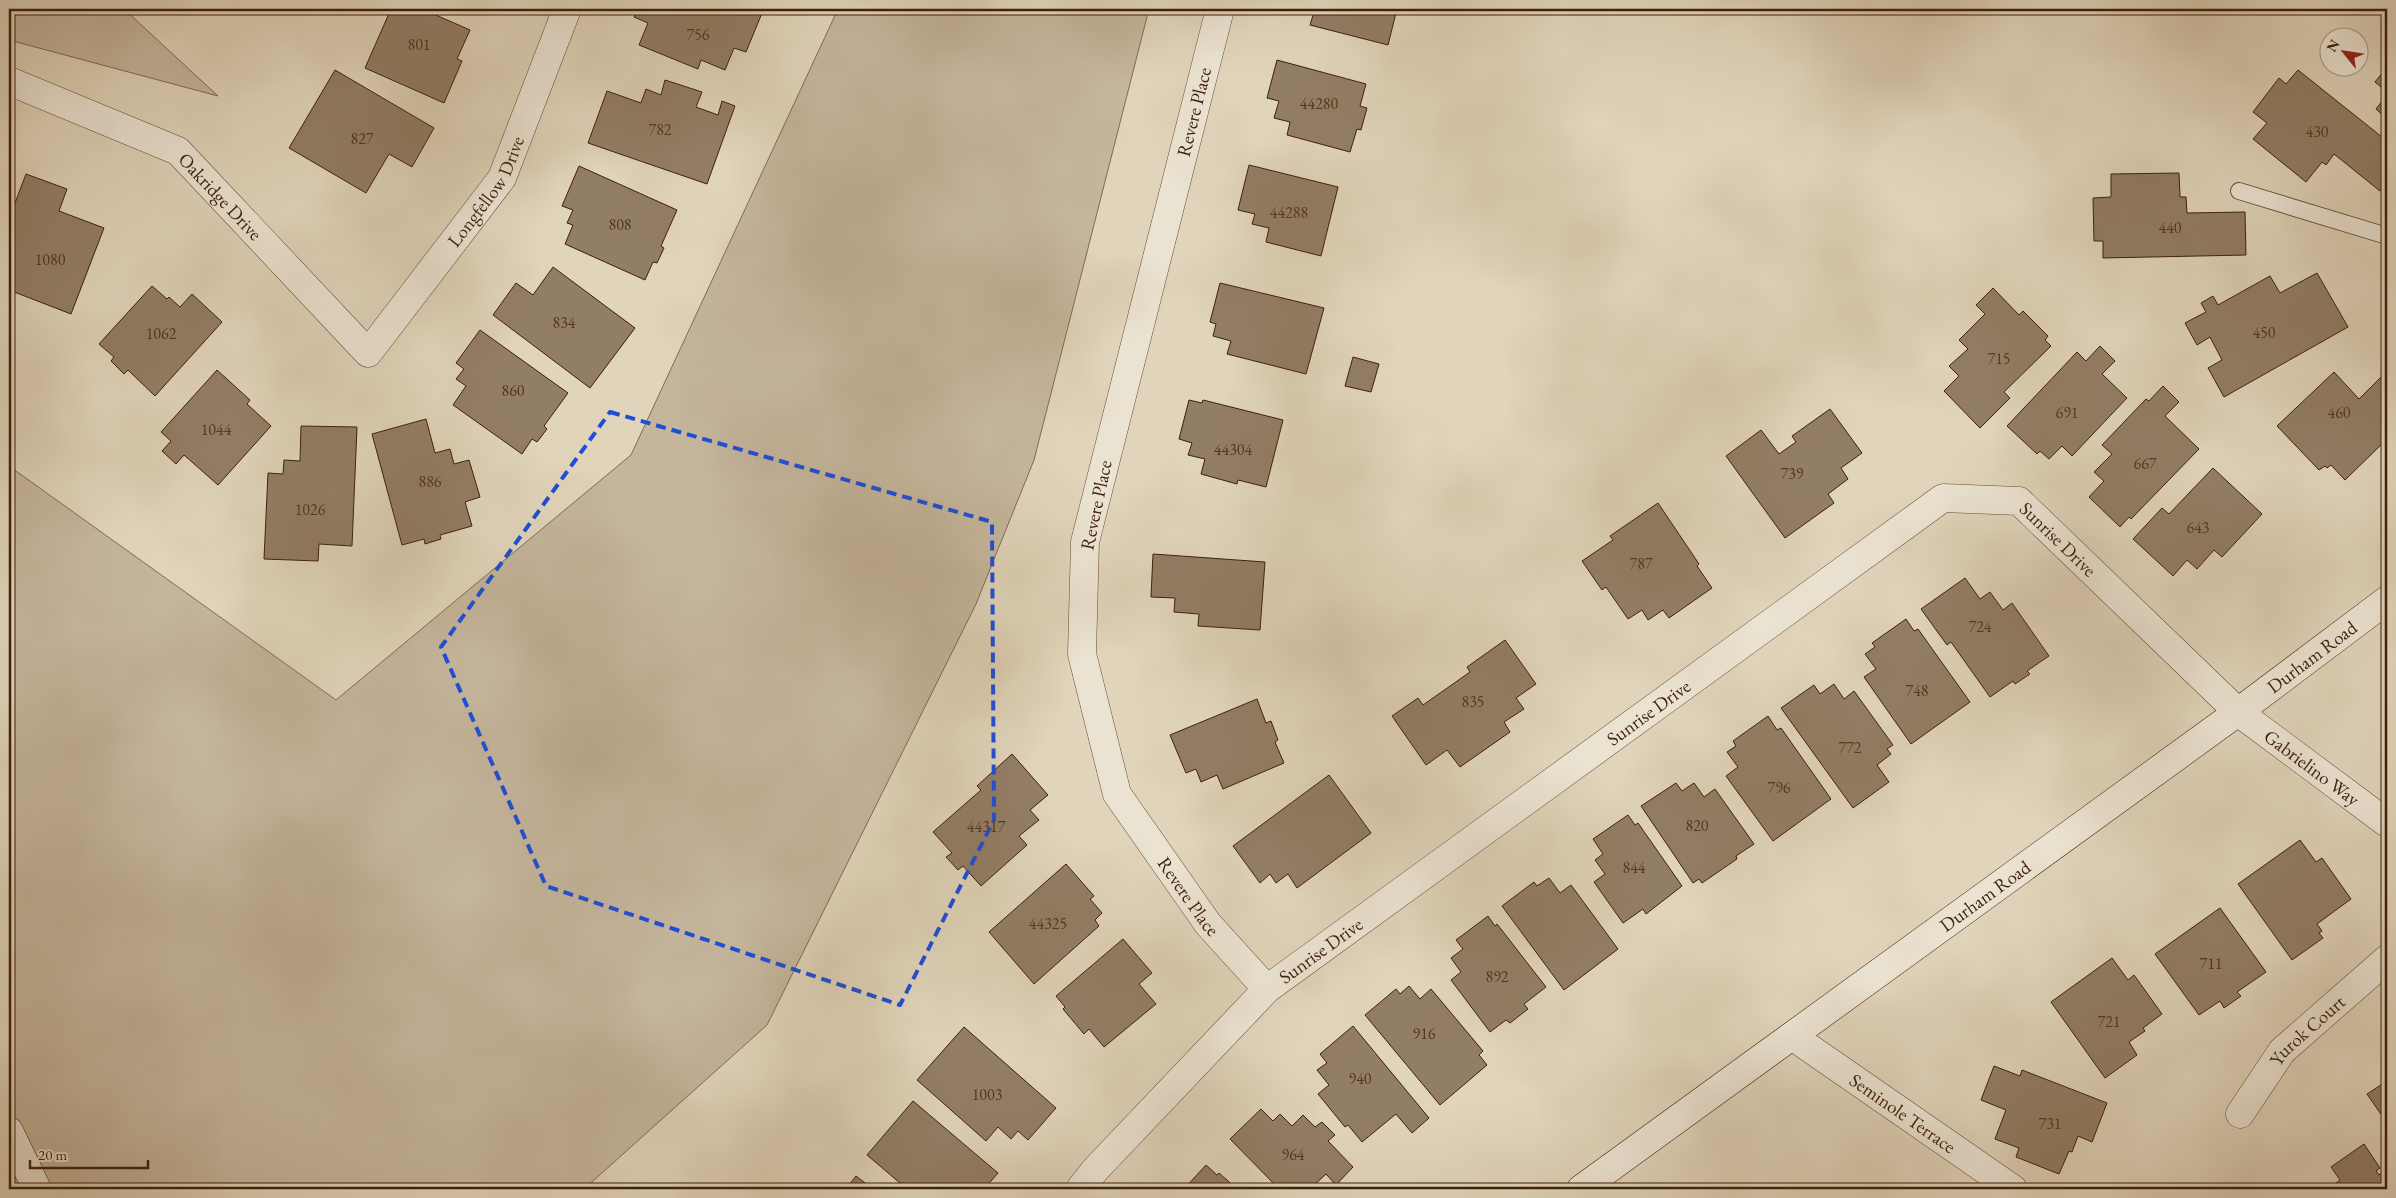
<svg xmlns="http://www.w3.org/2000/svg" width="2396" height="1198" viewBox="0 0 2396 1198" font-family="'EB Garamond',serif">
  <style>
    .green { fill: #c4b59c; stroke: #816a52 }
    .building { fill: #927d65; stroke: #3e1f08 }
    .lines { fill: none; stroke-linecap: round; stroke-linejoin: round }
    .lane-casing { stroke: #664c34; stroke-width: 18 }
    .street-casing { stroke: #664c34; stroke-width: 29 }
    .secondary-casing { stroke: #3e1f08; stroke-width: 29 }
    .lane { stroke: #ebe3d2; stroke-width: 16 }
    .street { stroke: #ebe3d2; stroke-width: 28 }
    .secondary { stroke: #ebe3d2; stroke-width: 28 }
    .marked { fill: none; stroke: #1d4ed8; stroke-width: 4; stroke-dasharray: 10 6; stroke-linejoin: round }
    .labels { text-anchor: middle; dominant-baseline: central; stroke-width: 4; stroke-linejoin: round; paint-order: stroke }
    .number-label { font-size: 16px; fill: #53361f }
    .street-label { font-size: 19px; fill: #3e1f08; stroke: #ebe3d2 }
  </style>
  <rect width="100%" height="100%" fill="#e0d4ba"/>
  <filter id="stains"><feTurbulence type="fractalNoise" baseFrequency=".004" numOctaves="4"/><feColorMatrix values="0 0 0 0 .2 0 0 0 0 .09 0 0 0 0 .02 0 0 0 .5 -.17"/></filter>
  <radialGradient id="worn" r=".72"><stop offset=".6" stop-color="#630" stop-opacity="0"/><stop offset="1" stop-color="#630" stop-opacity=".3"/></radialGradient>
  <path class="green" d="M9 9H124L218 96 9 40Z
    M838 9H1149L1034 460 976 604 767 1025 584 1189H9V466L336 700 631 455Z"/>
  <path class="building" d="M391 9H422L470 30 457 59 462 61 444 103 365 68Z
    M637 9H752L762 13 746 52 734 48 725 70 701 60 698 69 639 45 648 23 634 17Z
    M1303 9H1397L1388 45 1310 25 1314 12Z
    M1277 60 1366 84 1360 106 1367 108 1361 130 1357 129 1350 152 1287 135 1290 122 1274 118 1279 101 1267 98Z
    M2387 67V92L2375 82Z
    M335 70 434 128 412 167 389 154 366 193 289 148Z
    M2298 70 2387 141V182L2380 191 2334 154 2326 165 2322 162 2306 182 2253 139 2267 123 2253 112 2279 78 2286 84Z
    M665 80 702 92 696 107 718 115 722 101 735 106 707 184 588 143 607 91 641 103 646 89 661 95Z
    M2387 95V119L2376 109Z
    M1249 165 1338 187 1321 256 1266 242 1269 228 1252 224 1255 214 1238 210Z
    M579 166 677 210 661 246 664 248 657 263 653 262 645 280 565 244 573 225 567 223 573 210 562 206Z
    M2179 173 2180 197H2186L2187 213 2245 212 2246 255 2103 258V241H2094L2093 198 2111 197V174Z
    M26 174 67 189 59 211 104 228 71 314 9 290V219Z
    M553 267 635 328 590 388 493 315 516 283 533 295Z
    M2317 273 2348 327 2224 397 2208 368 2222 360 2210 337 2197 345 2185 323 2206 312 2201 303 2213 296 2218 305 2270 276 2280 293Z
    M1220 283 1324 308 1306 374 1227 354 1231 341 1213 336 1216 324 1210 322Z
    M152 286 167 299 169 297 180 307 192 294 222 322 155 396 128 370 124 374 111 361 114 357 99 344Z
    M1993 288 2019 315 2023 311 2048 336 2045 340 2051 346 2004 392 2010 398 1980 428 1944 391 1959 376 1949 366 1968 349 1959 340 1985 314 1976 305Z
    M480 330 568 393 544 426 547 429 537 442 532 439 522 454 453 405 466 386 456 379 464 369 456 363Z
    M2100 346 2115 361 2102 374 2127 398 2072 456 2062 446 2049 459 2040 451 2037 454 2007 426 2077 352 2086 361Z
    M1353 357 1379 364 1371 392 1345 386Z
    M217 370 250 400 247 404 271 426 218 485 184 455 176 464 162 451 171 441 161 432Z
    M2387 371V439L2345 480 2331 465 2327 468 2325 466 2319 470 2277 426 2334 372 2359 399Z
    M2163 386 2179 402 2165 416 2199 449 2131 519 2129 517 2120 527 2089 497 2104 481 2094 472 2112 454 2102 445 2146 399 2149 401Z
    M1189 400 1202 403 1203 400 1283 420 1266 487 1238 480 1237 484 1201 474 1205 459 1188 455 1192 443 1179 439Z
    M1830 409 1862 453 1841 468 1848 479 1828 494 1834 503 1785 538 1726 456 1761 430 1779 454 1796 442 1792 436Z
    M426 419 435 453 450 449 454 464 469 460 480 497 465 502 472 526 440 535 441 539 425 544 424 539 402 545 372 434Z
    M301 426 357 427 352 546 319 544 318 561 264 559 268 473 283 474 284 460 300 461Z
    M2213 468 2262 514 2222 557 2214 550 2197 569 2187 560 2173 576 2133 539 2162 508 2169 514Z
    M1658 503 1699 564 1697 566 1712 588 1669 618 1663 610 1648 620 1642 610 1628 619 1606 587 1602 590 1582 561 1613 540 1610 536Z
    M1153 554 1265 562 1260 630 1198 626 1199 614 1174 612 1175 598 1151 597Z
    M1965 578 1980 599 1990 592 2003 610 2012 603 2049 656 2027 671 2030 674 2015 684 2013 681 1990 697 1951 642 1947 645 1921 609Z
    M1906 619 1914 631 1918 629 1970 702 1911 744 1864 677 1876 669 1865 654 1875 647 1872 643Z
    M1505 640 1536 684 1516 698 1524 709 1504 722 1510 732 1460 767 1447 750 1426 765 1392 716 1418 698 1423 705 1470 672 1467 667Z
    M1834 684 1844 699 1854 691 1893 745 1887 749 1891 754 1877 765 1889 782 1853 808 1781 708 1814 685 1820 694Z
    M1257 699 1266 723 1271 721 1278 740 1275 742 1284 763 1223 789 1217 775 1201 782 1196 769 1186 773 1170 735Z
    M1768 716 1777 730 1781 728 1831 799 1773 841 1726 776 1738 767 1727 752 1736 746 1733 741Z
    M1012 754 1048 795 1030 810 1039 820 1019 836 1027 845 981 886 963 866 958 870 946 857 952 853 933 832 981 790 977 786Z
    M1329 775 1371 833 1297 888 1288 874 1276 883 1270 874 1260 883 1233 846Z
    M1676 783 1682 791 1694 783 1704 797 1715 789 1754 844 1736 856 1737 859 1702 883 1699 879 1693 883 1641 806Z
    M1628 815 1635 825 1638 823 1682 886 1646 914 1643 909 1623 923 1594 882 1605 874 1595 860 1603 854 1593 839Z
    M2300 840 2316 862 2322 858 2351 899 2317 924 2322 931 2319 933 2323 938 2292 960 2238 884Z
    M1066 864 1094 896 1090 899 1102 913 1095 920 1099 926 1034 984 989 932Z
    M1549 878 1560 893 1571 885 1618 949 1564 990 1502 906 1534 882 1537 886Z
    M2220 908 2266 972 2237 992 2241 996 2224 1008 2220 1001 2199 1015 2155 954Z
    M1488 916 1495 926 1497 924 1546 987 1524 1004 1528 1009 1510 1023 1506 1020 1490 1032 1451 980 1461 972 1451 958 1463 949 1456 940Z
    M1123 939 1152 973 1139 984 1156 1004 1104 1047 1089 1029 1084 1034 1063 1009 1065 1007 1056 996Z
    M2112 958 2128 980 2134 975 2162 1014 2143 1028 2145 1031 2129 1042 2137 1055 2105 1078 2051 1002Z
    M1409 986 1420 999 1431 989 1483 1051 1479 1055 1487 1065 1440 1105 1365 1015 1396 989 1400 994Z
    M1353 1026 1429 1118 1412 1133 1396 1114 1362 1142 1348 1125 1345 1127 1318 1094 1329 1085 1317 1070 1327 1063 1320 1054Z
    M964 1027 1056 1108 1028 1140 1018 1131 1011 1139 998 1127 986 1141 917 1080Z
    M1994 1066 2020 1076 2022 1070 2107 1103 2092 1142 2078 1136 2072 1152 2069 1151 2059 1174 2016 1157 2019 1148 1995 1139 2006 1110 1981 1100Z
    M2387 1068V1123L2367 1094 2387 1081 2381 1072Z
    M913 1101 998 1173 984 1189H925L922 1187 921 1189H907L867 1155Z
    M1261 1109 1273 1121 1280 1114 1292 1126 1303 1115 1315 1127 1322 1122 1335 1135 1328 1141 1353 1167 1336 1185 1326 1174 1310 1189H1279L1230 1139Z
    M2364 1144 2380 1168 2376 1171 2379 1175 2384 1170 2387 1174V1189H2328L2340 1180 2331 1167Z
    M1206 1165 1217 1175 1219 1173 1237 1189H1184Z
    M856 1176 873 1189H846Z"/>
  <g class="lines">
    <g class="lane-casing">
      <path id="lane" d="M2239 191 2387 236"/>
    </g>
    <g class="street-casing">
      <g id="street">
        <path id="s1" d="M1220 9 1085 542 1082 654 1117 794 1208 924 1267 989"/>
        <path id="s2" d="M9 81 178 151 368 353 502 178 567 9"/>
        <path id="s3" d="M1792 1036 2013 1189"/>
        <path id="s4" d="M2240 1114 2282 1051 2387 959"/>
        <path id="s5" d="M1080 1189 1095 1170 1267 989 1943 498 2019 501 2238 712 2387 823"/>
      </g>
    </g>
    <g class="secondary-casing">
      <g id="secondary">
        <path d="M9 1131 37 1189"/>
        <path id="s6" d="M1581 1189 2238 712 2387 600"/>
      </g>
    </g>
    <use href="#lane" class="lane"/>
    <use href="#street" class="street"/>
    <use href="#secondary" class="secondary"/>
  </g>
  <path class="marked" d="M610 412 992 522 994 820 900 1005 546 886 441 647Z"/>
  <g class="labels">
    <g class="number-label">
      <text x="698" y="34">756</text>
      <text x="419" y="44">801</text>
      <text x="1319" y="103">44280</text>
      <text x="660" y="129">782</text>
      <text x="2317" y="131">430</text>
      <text x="362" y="138">827</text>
      <text x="1289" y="212">44288</text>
      <text x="620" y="224">808</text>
      <text x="2170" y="227">440</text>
      <text x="50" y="259">1080</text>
      <text x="564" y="322">834</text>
      <text x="2264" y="332">450</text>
      <text x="161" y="333">1062</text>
      <text x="1999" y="358">715</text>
      <text x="513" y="390">860</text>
      <text x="2067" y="412">691</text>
      <text x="2339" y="412">460</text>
      <text x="216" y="429">1044</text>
      <text x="1233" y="449">44304</text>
      <text x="2145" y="463">667</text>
      <text x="1792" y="473">739</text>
      <text x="430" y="481">886</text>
      <text x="310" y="509">1026</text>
      <text x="2198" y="527">643</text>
      <text x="1641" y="563">787</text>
      <text x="1980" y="626">724</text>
      <text x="1917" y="690">748</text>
      <text x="1473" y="701">835</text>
      <text x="1850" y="747">772</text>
      <text x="1779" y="787">796</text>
      <text x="1697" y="825">820</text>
      <text x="986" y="826">44317</text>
      <text x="1634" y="867">844</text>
      <text x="1048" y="923">44325</text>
      <text x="2211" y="963">711</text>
      <text x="1497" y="976">892</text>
      <text x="2109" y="1021">721</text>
      <text x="1424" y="1033">916</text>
      <text x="1360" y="1078">940</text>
      <text x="987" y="1094">1003</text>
      <text x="2050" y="1123">731</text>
      <text x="1293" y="1154">964</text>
    </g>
    <g class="street-label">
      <text transform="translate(1194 112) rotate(-76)">Revere Place</text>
      <text stroke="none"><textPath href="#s2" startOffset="661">Longfellow Drive</textPath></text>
      <text stroke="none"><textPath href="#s2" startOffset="245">Oakridge Drive</textPath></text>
      <text transform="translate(1096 505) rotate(-78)">Revere Place</text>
      <text stroke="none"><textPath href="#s5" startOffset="1240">Sunrise Drive</textPath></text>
      <text stroke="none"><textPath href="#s6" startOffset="904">Durham Road</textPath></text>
      <text stroke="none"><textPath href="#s5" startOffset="745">Sunrise Drive</textPath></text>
      <text stroke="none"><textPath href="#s5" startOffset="1582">Gabrielino Way</textPath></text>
      <text stroke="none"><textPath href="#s1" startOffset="931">Revere Place</textPath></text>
      <text stroke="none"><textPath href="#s6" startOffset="499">Durham Road</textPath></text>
      <text stroke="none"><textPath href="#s5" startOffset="340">Sunrise Drive</textPath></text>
      <text stroke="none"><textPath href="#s4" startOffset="108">Yurok Court</textPath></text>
      <text stroke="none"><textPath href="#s3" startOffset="135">Seminole Terrace</textPath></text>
    </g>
  </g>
  <rect width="2396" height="1198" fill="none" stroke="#e0d4ba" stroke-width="30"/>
  <rect x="10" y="10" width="2376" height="1178" fill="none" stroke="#3e1f08" stroke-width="2.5"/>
  <rect x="15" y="15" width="2366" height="1168" fill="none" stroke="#3e1f08"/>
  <g transform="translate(2344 52) rotate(300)"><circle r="24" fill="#ebe3d2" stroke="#a69581"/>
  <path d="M0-4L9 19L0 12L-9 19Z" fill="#8f2418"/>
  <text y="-8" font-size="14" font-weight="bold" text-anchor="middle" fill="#3e1f08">N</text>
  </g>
  <path d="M30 1160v8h118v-8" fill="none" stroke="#3e1f08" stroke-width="2.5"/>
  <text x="38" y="1160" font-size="15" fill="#3e1f08" stroke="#ebe3d2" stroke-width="4" paint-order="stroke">20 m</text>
  <rect width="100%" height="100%" filter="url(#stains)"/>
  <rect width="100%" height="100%" fill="url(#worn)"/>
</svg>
